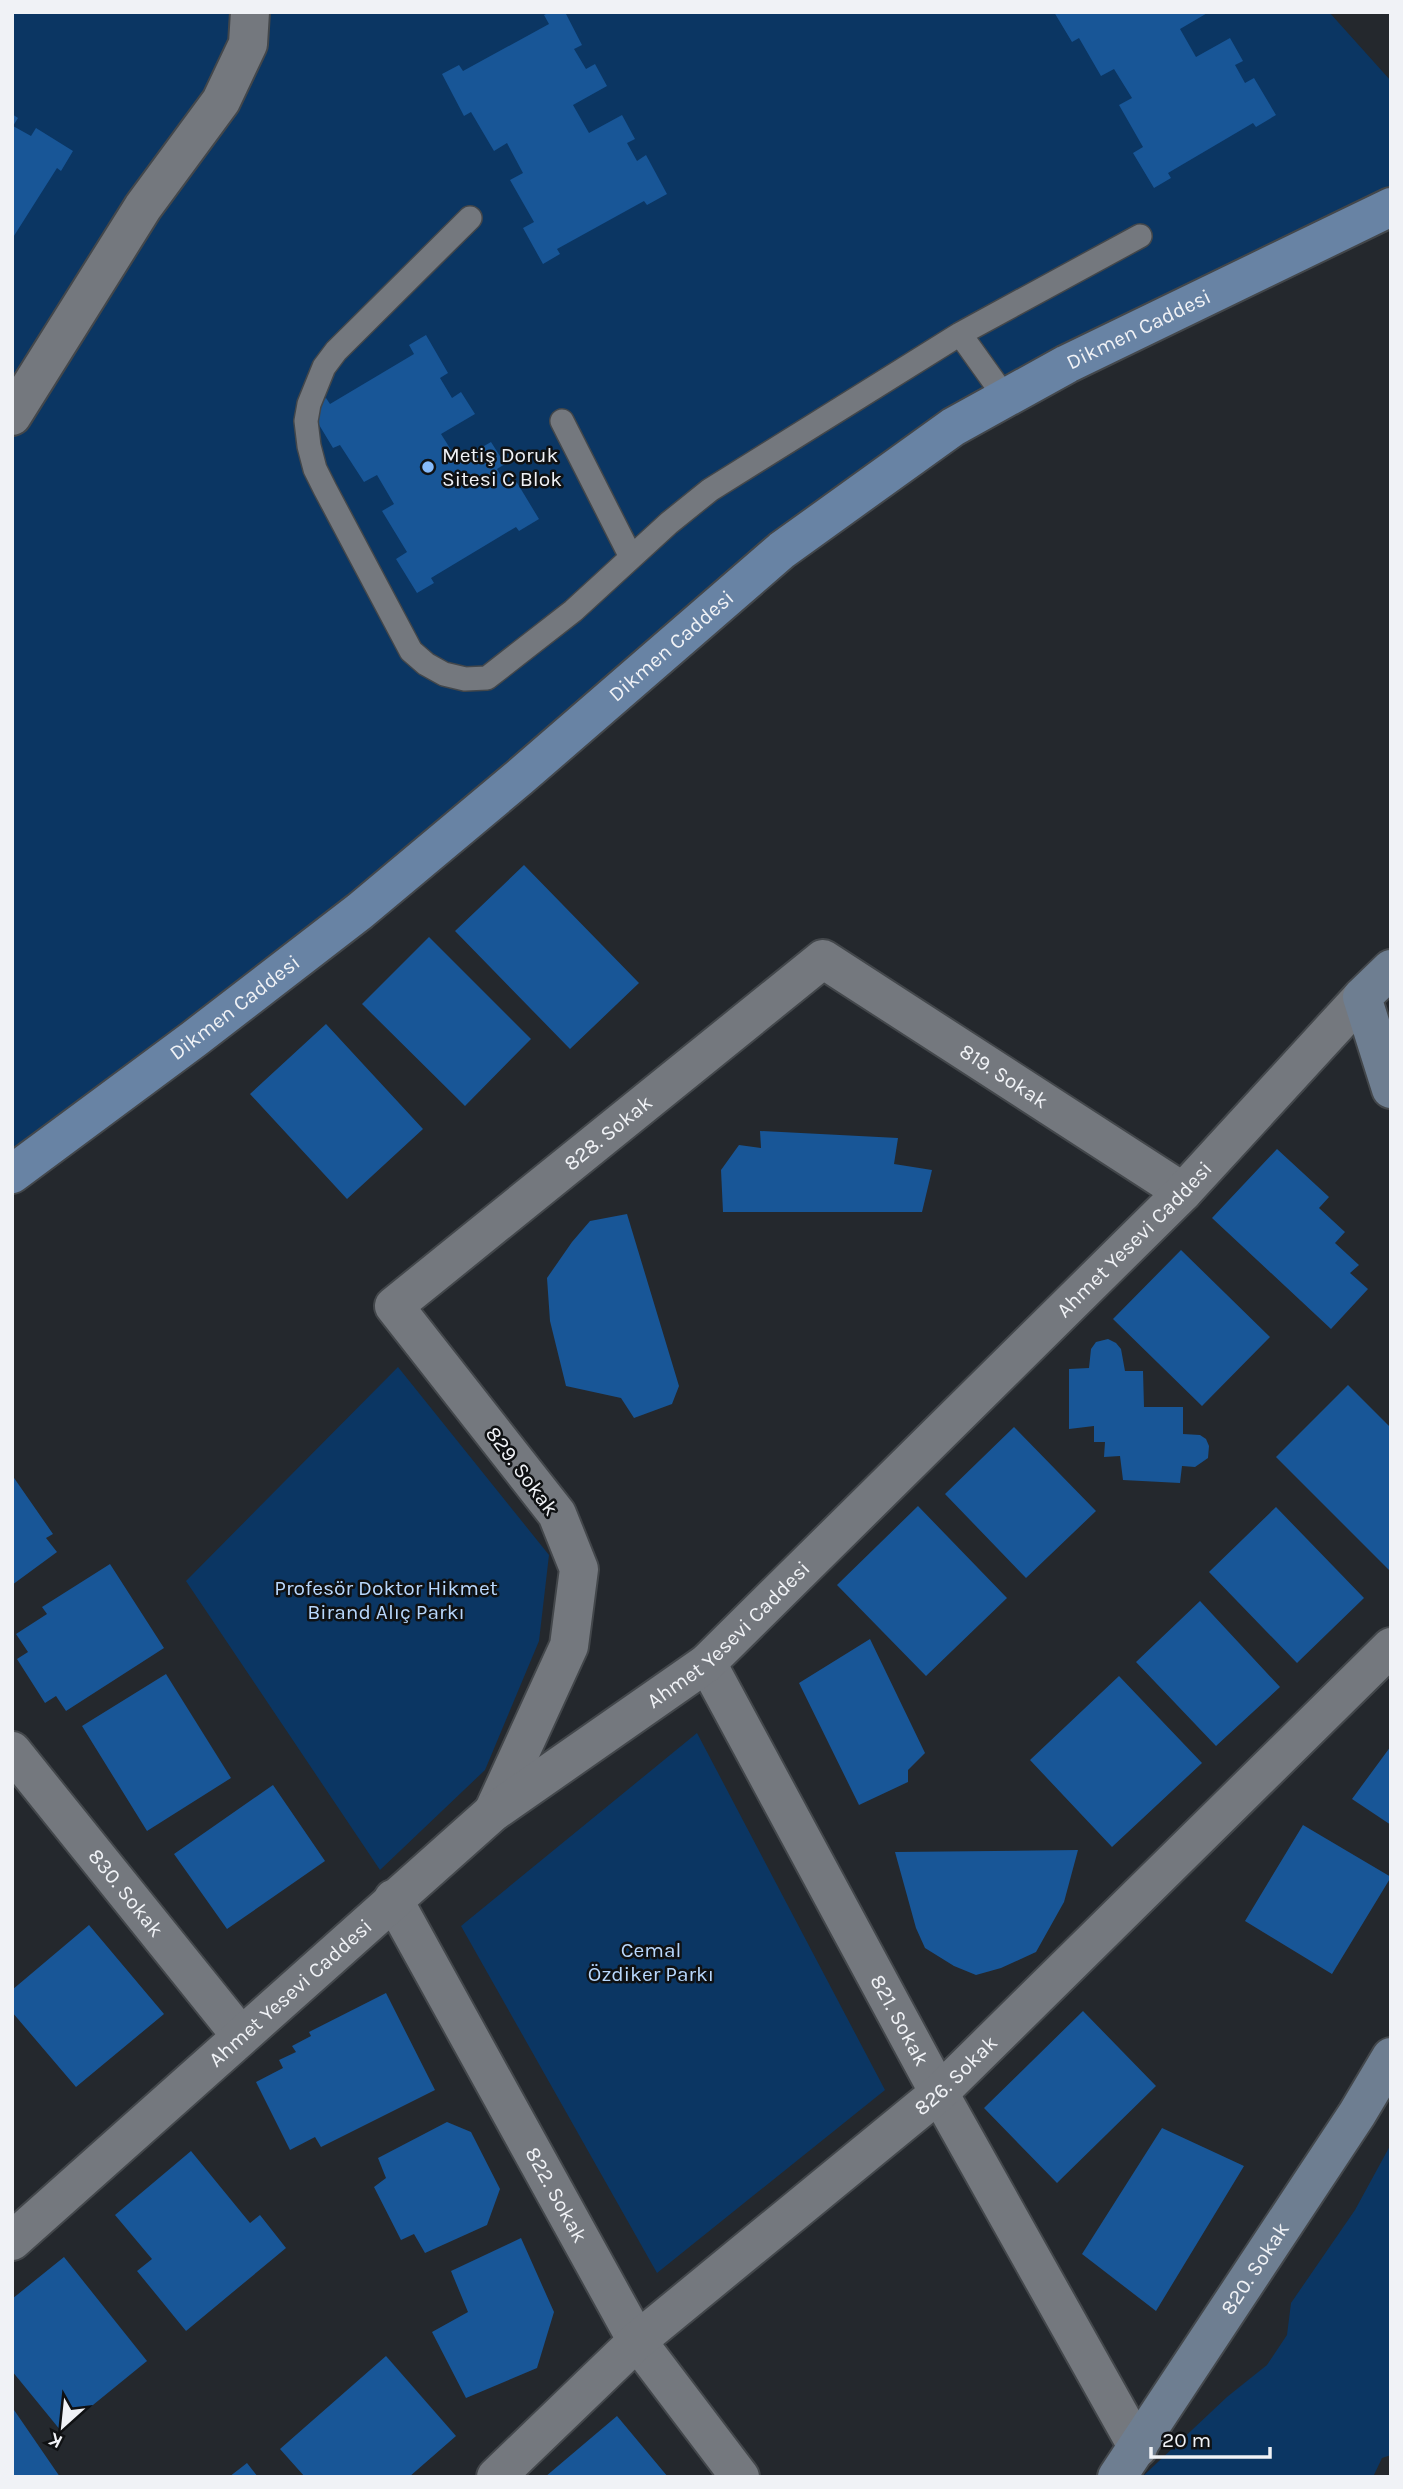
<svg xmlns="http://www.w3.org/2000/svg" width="1403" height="2489" viewBox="0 0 1403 2489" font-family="Karla,sans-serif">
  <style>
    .green { fill: #0b3663 }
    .building { fill: #185697 }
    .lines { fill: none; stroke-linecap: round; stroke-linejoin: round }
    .lane-casing { stroke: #43474b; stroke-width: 26 }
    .street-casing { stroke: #43474b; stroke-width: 42 }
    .secondary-casing { stroke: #43474b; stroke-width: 42 }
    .primary-casing { stroke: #43474b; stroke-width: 42 }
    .lane { stroke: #74787e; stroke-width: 23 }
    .street { stroke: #74787e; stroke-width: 38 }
    .secondary { stroke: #6e7e91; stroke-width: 38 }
    .primary { stroke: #6883a4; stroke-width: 38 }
    .poi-dot { fill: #86bbfb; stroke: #0f1113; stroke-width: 2.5 }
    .labels { text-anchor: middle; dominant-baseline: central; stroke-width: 5; stroke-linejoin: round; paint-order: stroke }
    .street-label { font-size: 21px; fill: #f0f2f6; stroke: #0f1113 }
    .poi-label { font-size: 21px; fill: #f0f2f6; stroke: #0f1113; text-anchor: start }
    .park-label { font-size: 21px; fill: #b9d8fd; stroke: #0f1113 }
  </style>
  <rect width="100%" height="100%" fill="#24282d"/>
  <path class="green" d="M12 12H1329L1391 81V207L1005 397 12 1174Z
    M398 1367 549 1555 539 1641 485 1770 380 1870 186 1581Z
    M697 1733 885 2090 657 2273 461 1926Z
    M1391 2144V2455L1382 2458 1373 2477H1142L1227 2397 1267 2365 1287 2335 1291 2303 1355 2210Z"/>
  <path class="building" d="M550 12H565L582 45 574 49 586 69 595 64 607 86 573 105 589 133 622 115 635 139 627 143 637 161 646 155 667 194 647 205 644 201 557 249 560 254 543 264 523 228 534 222 510 180 523 173 507 143 494 151 471 112 464 116 442 74 459 65 463 71 549 24 544 15Z
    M1054 12H1209L1180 29 1196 57 1230 38 1243 61 1235 65 1245 83 1254 78 1276 115 1256 127 1253 123 1168 173 1171 178 1154 188 1133 153 1143 147 1119 105 1132 98 1114 69 1101 76 1079 38 1072 42Z
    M12 114 18 118 13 126 31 136 36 128 73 151 61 171 57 168 12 239Z
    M426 335 448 373 440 378 452 398 461 392 475 414 441 434 458 461 491 442 505 464 497 469 507 486 516 481 539 519 519 531 516 527 431 578 434 583 417 593 396 559 407 552 382 511 394 504 377 475 364 482 340 445 333 448 309 408 326 398 330 404 414 354 409 345Z
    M524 865 639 983 570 1049 455 931Z
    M429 937 531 1039 465 1106 362 1004Z
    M326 1024 423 1129 347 1199 250 1094Z
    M760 1131 898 1138 894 1164 932 1170 922 1212H723L721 1170 739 1145 761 1148Z
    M1277 1149 1329 1197 1319 1208 1345 1232 1335 1243 1359 1265 1350 1273 1368 1289 1331 1329 1212 1218Z
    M627 1214 679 1386 672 1404 634 1418 621 1398 566 1386 550 1321 547 1278 572 1242 590 1221Z
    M1181 1250 1270 1337 1202 1406 1113 1319Z
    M1108 1339 1116 1343 1121 1349 1125 1371H1143L1144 1407H1183V1434L1200 1435 1206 1439 1209 1446 1208 1458 1195 1467 1182 1466 1180 1483 1123 1480 1120 1456 1104 1457 1105 1442H1094V1426L1069 1429V1369L1089 1368 1091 1349 1096 1342Z
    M1348 1385 1391 1428V1572L1276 1457Z
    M1014 1427 1096 1511 1026 1578 945 1494Z
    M12 1475 53 1534 46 1538 57 1552 12 1585Z
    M918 1506 1007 1598 926 1676 837 1585Z
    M1276 1507 1364 1598 1297 1663 1209 1572Z
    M110 1564 164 1648 66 1711 56 1696 45 1703 17 1659 28 1652 16 1634 47 1614 42 1607Z
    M1200 1601 1280 1687 1216 1746 1136 1662Z
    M870 1639 925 1753 908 1770V1782L859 1805 799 1683Z
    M166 1674 231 1778 147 1831 82 1726Z
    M1119 1676 1202 1763 1112 1847 1030 1760Z
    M1391 1746V1825L1352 1799Z
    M273 1785 325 1861 227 1929 174 1854Z
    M1303 1825 1391 1877 1332 1974 1245 1921Z
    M1078 1850 1064 1902 1036 1952 1001 1968 976 1975 954 1966 925 1948 916 1928 895 1852Z
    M89 1925 164 2014 76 2087 12 2012V1990Z
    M386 1993 435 2090 321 2147 315 2137 290 2150 256 2082 283 2068 279 2060 296 2052 292 2046 311 2036 309 2032Z
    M1083 2011 1156 2086 1057 2183 984 2108Z
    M447 2122 471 2132 500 2189 487 2225 425 2253 414 2234 401 2240 374 2187 386 2178 378 2158Z
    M1162 2128 1244 2166 1156 2311 1082 2254Z
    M191 2151 250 2223 260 2215 286 2248 186 2331 137 2271 152 2259 115 2215Z
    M521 2238 554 2312 537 2368 466 2398 432 2332 468 2312 451 2271Z
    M64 2257 147 2361 61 2431 12 2371V2299Z
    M386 2356 456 2436 409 2477H305L280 2449Z
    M12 2407 60 2477H12Z
    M617 2416 668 2477H545Z
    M247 2463 258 2477H229Z"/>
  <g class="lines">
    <g class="lane-casing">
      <path id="lane" d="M470 218 336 351 324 367 309 404 306 421 309 446 315 469 325 489 411 651 426 664 444 674 465 679 487 678 573 611 669 523 710 490 960 334 1140 236
        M960 334 1005 397
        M562 421 631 557"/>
    </g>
    <g class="street-casing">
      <g id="street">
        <path d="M12 416 143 207 221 101 248 44 250 12"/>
        <path id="s1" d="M707 1663 939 2093 1138 2448"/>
        <path id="s2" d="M12 1751 241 2036"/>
        <path id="s3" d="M493 1812 569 1646 579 1569 557 1514 394 1306 823 959 1183 1192"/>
        <path id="s4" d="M393 1899 637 2341 740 2477"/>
        <path id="s5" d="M12 2241 492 1813 707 1663 1183 1192 1362 997"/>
        <path id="s6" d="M496 2477 637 2341 939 2093 1391 1647"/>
      </g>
    </g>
    <g class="secondary-casing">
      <g id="secondary">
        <path d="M1391 969 1362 997 1391 1089"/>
        <path id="s7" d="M1117 2477 1357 2114 1391 2057"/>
      </g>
    </g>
    <g class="primary-casing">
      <g id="primary">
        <path id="s8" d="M12 1174 194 1039 360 911 520 777 782 550 953 427 1067 364 1391 207"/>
      </g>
    </g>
    <use href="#lane" class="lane"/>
    <use href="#street" class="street"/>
    <use href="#secondary" class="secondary"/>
    <use href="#primary" class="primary"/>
  </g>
  <circle class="poi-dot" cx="428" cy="467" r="7"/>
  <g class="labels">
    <g class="street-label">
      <text stroke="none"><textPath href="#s8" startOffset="1412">Dikmen Caddesi</textPath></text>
      <text stroke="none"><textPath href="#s8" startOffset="845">Dikmen Caddesi</textPath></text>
      <text stroke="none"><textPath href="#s8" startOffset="278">Dikmen Caddesi</textPath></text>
      <text stroke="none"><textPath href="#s3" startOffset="1351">819. Sokak</textPath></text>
      <text stroke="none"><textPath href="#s3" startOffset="859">828. Sokak</textPath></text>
      <text stroke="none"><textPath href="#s5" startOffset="1507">Ahmet Yesevi Caddesi</textPath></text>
      <text transform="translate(522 1471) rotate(53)">829. Sokak</text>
      <text stroke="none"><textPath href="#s5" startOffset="940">Ahmet Yesevi Caddesi</textPath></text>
      <text stroke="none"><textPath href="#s2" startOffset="182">830. Sokak</textPath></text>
      <text stroke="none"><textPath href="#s5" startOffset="373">Ahmet Yesevi Caddesi</textPath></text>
      <text stroke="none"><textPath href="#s1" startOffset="406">821. Sokak</textPath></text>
      <text stroke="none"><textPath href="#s6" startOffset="611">826. Sokak</textPath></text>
      <text stroke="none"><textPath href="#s4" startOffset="338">822. Sokak</textPath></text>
      <text stroke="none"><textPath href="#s7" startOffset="250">820. Sokak</textPath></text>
    </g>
    <g class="poi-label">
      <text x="442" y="455">Metiş Doruk<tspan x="442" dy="24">Sitesi C Blok</tspan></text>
    </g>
    <g class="park-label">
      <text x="386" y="1588">Profesör Doktor Hikmet<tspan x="386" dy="24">Birand Alıç Parkı</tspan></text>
      <text x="651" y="1950">Cemal<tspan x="651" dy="24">Özdiker Parkı</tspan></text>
    </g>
  </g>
  <rect width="1403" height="2489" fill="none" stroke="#f0f2f6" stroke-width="28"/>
  <g transform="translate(63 2426) rotate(207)" stroke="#0f1113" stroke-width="5" paint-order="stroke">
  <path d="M0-5L12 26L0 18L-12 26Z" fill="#f0f2f6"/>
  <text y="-10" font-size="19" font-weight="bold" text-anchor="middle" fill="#f0f2f6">K</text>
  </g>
  <path d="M1151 2447v10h119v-10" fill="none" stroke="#f0f2f6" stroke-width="3.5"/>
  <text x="1162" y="2447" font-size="21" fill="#f0f2f6" stroke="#0f1113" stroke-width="5" paint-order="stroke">20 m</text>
</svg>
